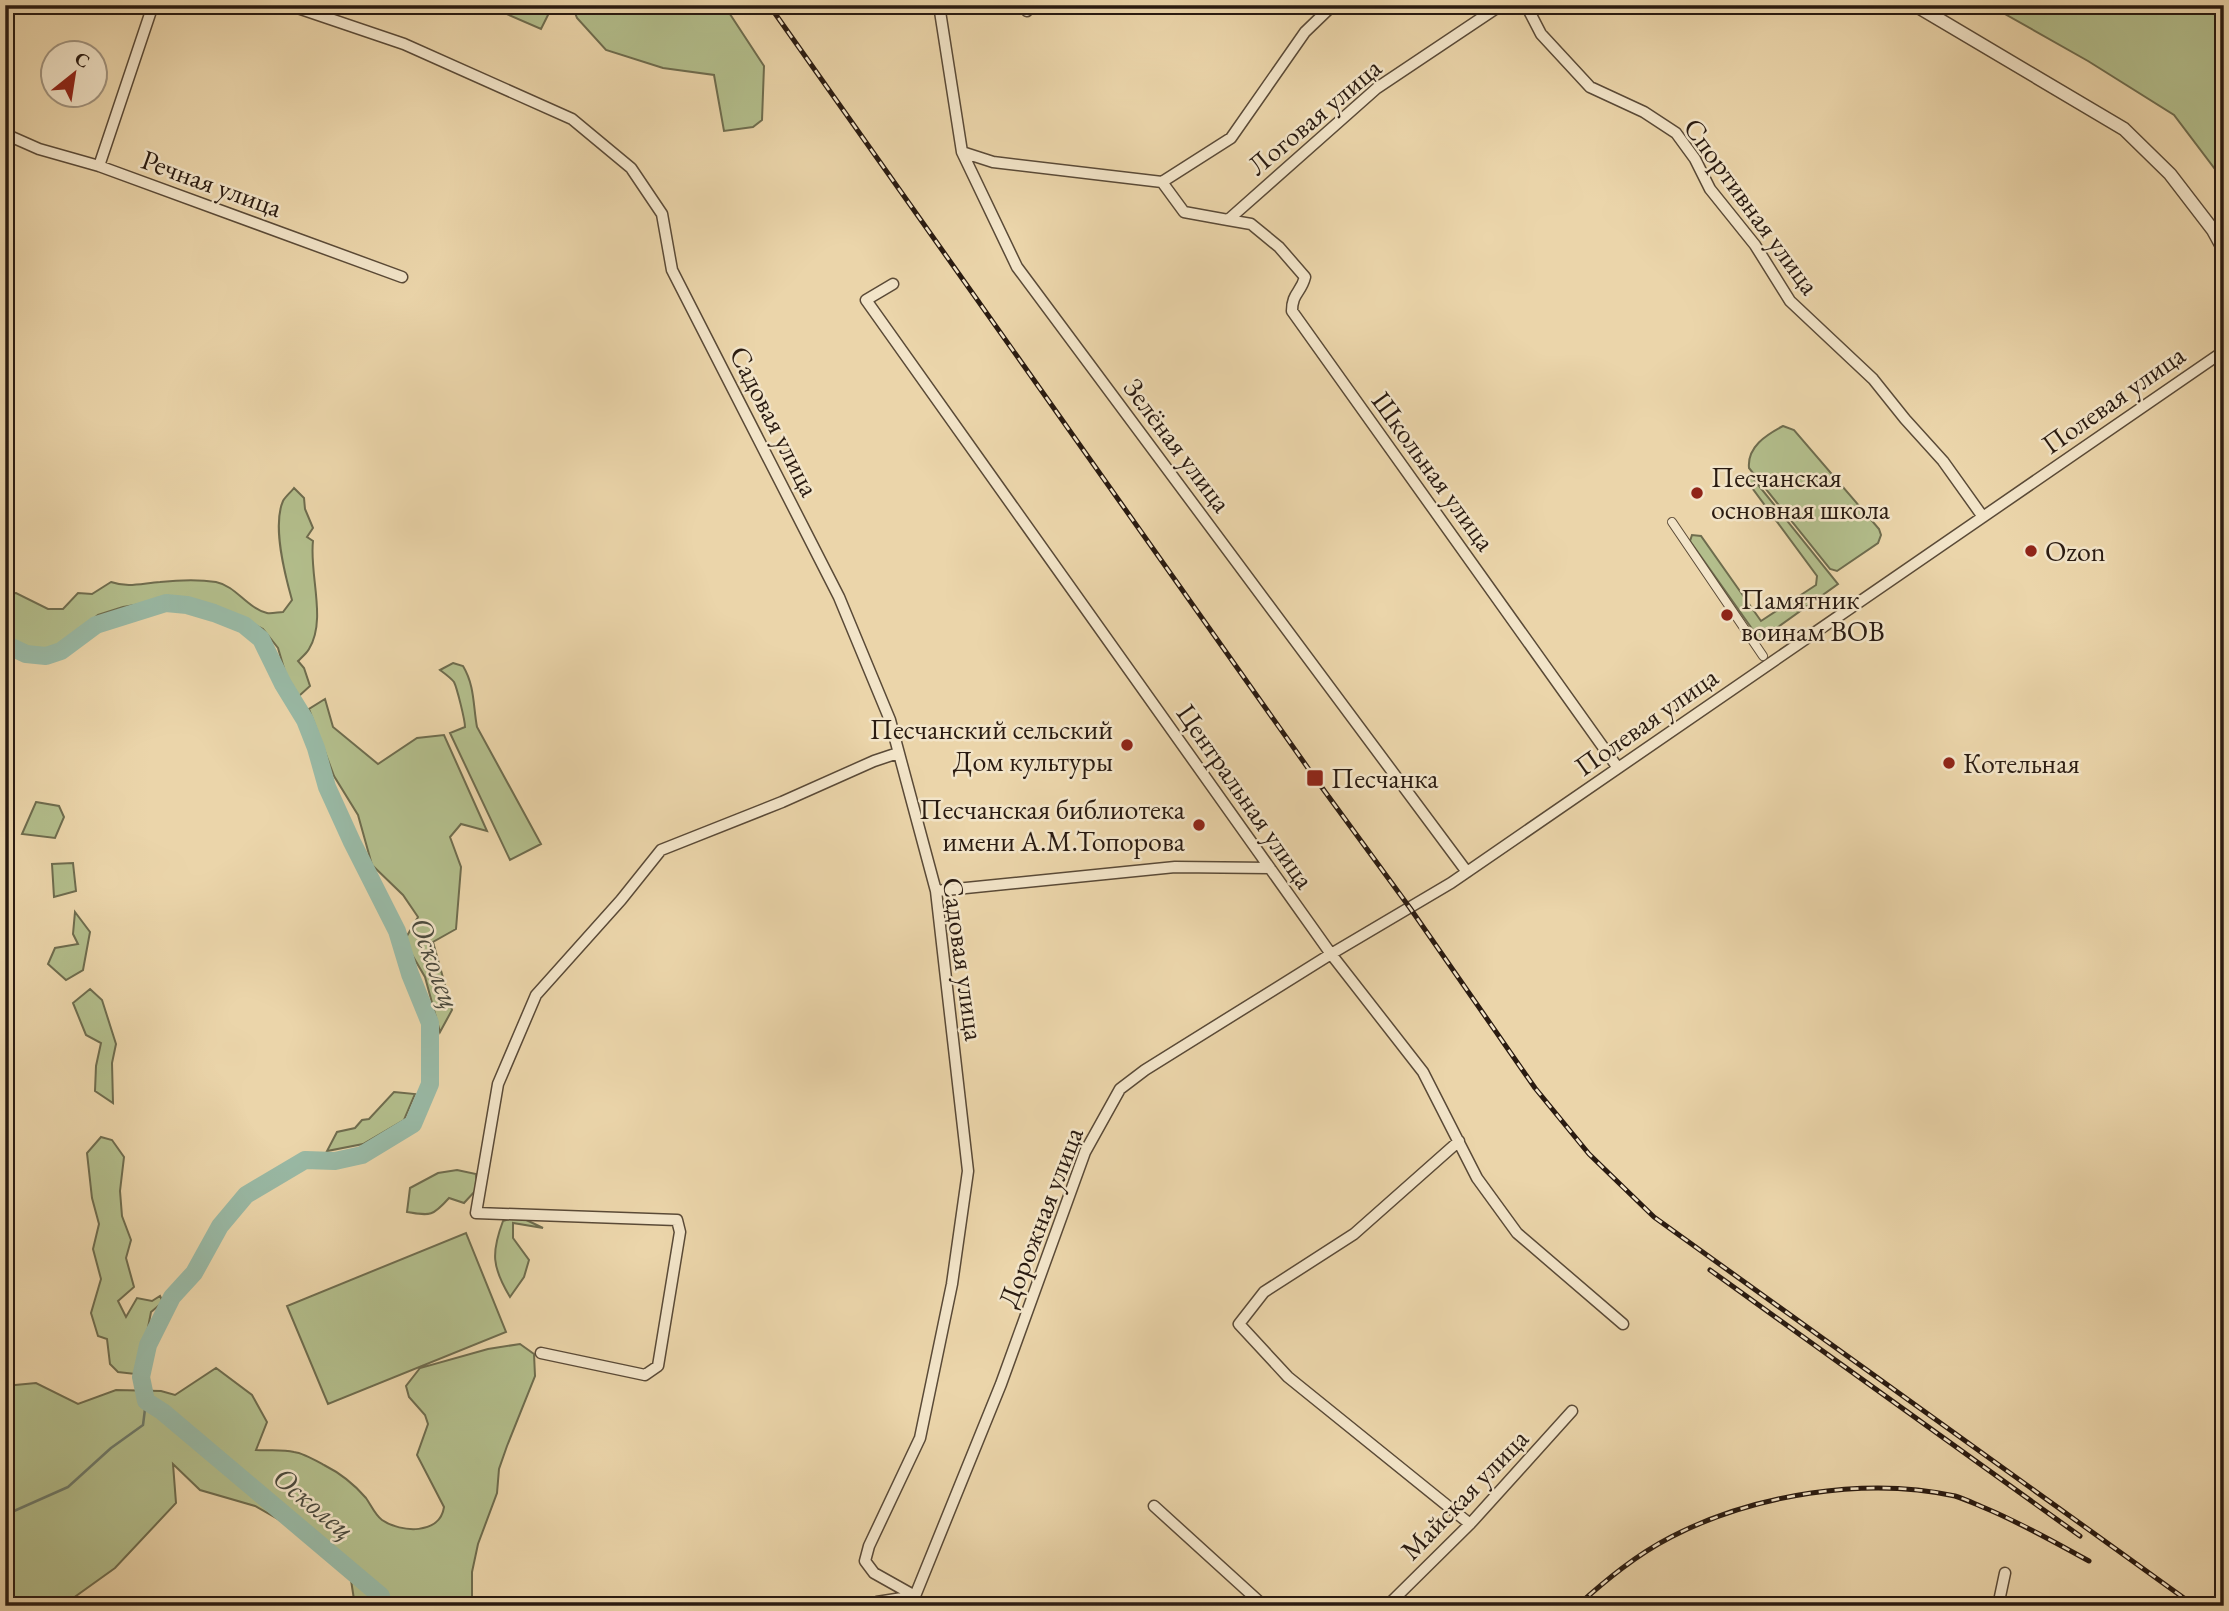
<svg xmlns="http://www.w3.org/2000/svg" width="2229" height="1611" viewBox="0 0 2229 1611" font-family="'EB Garamond',serif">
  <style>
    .green { fill: #b3be8c; stroke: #6e6c4e; stroke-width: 2 }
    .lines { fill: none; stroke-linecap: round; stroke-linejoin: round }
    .stream { stroke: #6d7a6a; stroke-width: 2.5 }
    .river { stroke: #99b9a5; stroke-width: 18 }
    .pedestrian-casing { stroke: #5a4a37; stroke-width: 10 }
    .minor-casing { stroke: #5a4a37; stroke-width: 13 }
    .tertiary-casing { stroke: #5a4a37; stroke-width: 15 }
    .pedestrian { stroke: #f2e4c8; stroke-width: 8 }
    .minor { stroke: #f2e4c8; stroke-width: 10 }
    .tertiary { stroke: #f2e4c8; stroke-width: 12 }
    .rail-casing { stroke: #2a1b11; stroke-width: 5 }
    .rail { stroke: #f2e4c8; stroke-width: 2.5; stroke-dasharray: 8; stroke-linecap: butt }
    .poi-dot { fill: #8f2418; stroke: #f2e4c8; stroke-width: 2.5 }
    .labels { text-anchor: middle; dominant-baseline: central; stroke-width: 5; stroke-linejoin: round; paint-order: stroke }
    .street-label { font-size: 28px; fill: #2a1b11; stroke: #f2e4c8 }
    .poi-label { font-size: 28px; fill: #2a1b11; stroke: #f2e4c8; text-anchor: start }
    .water-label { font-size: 30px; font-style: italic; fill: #4b4a3d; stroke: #f2e4c8 }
  </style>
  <rect width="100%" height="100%" fill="#ebd5aa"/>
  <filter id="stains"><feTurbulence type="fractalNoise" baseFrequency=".00286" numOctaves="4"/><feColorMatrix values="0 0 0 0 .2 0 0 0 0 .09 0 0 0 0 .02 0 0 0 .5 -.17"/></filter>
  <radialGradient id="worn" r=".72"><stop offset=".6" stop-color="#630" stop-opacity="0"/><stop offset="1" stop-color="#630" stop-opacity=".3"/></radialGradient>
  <path class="green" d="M486 5H551L552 7 541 29Z
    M572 5H724L764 66 762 120 753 127 724 131 714 75 663 68 606 50 577 18Z
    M1989 5H2224V181L2174 115 2088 61Z
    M1783 426 1794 430 1879 529 1881 535 1878 543 1837 571 1830 569 1749 468C1747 447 1766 435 1783 426Z
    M1751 476 1838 584 1760 640 1690 541 1692 535 1701 536 1761 621 1816 585 1817 576 1747 481Z
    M294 488 304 498 305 509 313 528 307 537 313 541C309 574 327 620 309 649 307 653 301 658 298 661L304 668 310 686 299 696 286 675 278 648 263 629 238 616 190 599H170L123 607 98 615 61 645 46 653H33L5 640V594L16 593 48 609H63L78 593 92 594 111 582C128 588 143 583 160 582 178 580 198 579 216 582 236 586 247 608 267 613 271 614 279 612 283 612L292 600C285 575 272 526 283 501 285 497 291 492 294 488Z
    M453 663 463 666C475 686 473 706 477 727L541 844 510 860 450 733 465 727C465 720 457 688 454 682 451 678 444 673 440 670Z
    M325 699 333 727 378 764 417 738 444 735 487 831 461 824 450 837 461 867 456 929 433 942 452 1010 440 1032 425 977 404 941 418 917 403 895 372 865 358 815 334 776 309 709Z
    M36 802 59 806 64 817 55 838 22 834Z
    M73 863 76 891 54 897 52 864Z
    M75 912 90 932 83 970 66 980 48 964 55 948 78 944 73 934Z
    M90 989 102 1000 116 1044 112 1063 113 1103 95 1091 96 1066 101 1043 86 1035 73 1003Z
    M394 1092 415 1094 404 1120 363 1144 327 1151 337 1132 355 1128 362 1120 369 1119Z
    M101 1137 112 1140 124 1157 120 1191 122 1216 131 1240 126 1258 134 1287 118 1301 126 1317 137 1298 152 1301 160 1296 163 1302 151 1312 146 1338 142 1342 140 1360 135 1374 118 1372 110 1364 107 1339 98 1336 91 1313 101 1279 93 1249 99 1224 92 1198 87 1153Z
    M457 1170 476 1174 477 1189 464 1203 449 1198C433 1216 431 1216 407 1212L410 1188 438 1173Z
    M518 1216 543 1228 513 1223V1238L529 1260 524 1277 510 1297C492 1267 491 1253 503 1221Z
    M466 1233 506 1332 328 1404 287 1306Z
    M520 1344 534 1354 535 1376 507 1446 499 1469 497 1493 478 1544 472 1572V1606H355L351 1580 330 1561 313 1539 255 1506 200 1490 173 1464 176 1503 115 1568 62 1606H5V1386L36 1383 78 1404 116 1390 161 1391 175 1395 216 1368 252 1395 267 1422 256 1450C268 1451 282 1449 294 1452 303 1453 315 1460 324 1465 340 1473 354 1484 366 1498 371 1505 375 1515 382 1520 401 1533 440 1535 444 1507L417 1455 428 1424 425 1415 409 1397 406 1386 420 1368 488 1349Z"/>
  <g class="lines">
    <path class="stream" d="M5 1515 68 1487 111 1448 143 1425 146 1401"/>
    <path class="river" d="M5 644 26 654 46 656 61 651 96 625 166 603 187 605 214 613 244 625 261 639 283 684 305 720 316 748 327 787 352 842 397 931 410 974 430 1023V1084L413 1124 362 1155 335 1161 305 1160 246 1195 220 1226 194 1273 172 1297 148 1345 141 1377 146 1401 163 1412 381 1596 384 1606"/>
    <g class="pedestrian-casing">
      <path id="pedestrian" d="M1672 522 1763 656"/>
    </g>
    <g class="minor-casing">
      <path id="minor" d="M289 5 404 44 572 119 631 168 662 214 672 270 839 597 890 720 936 891 968 1171 952 1284 920 1438 869 1546 865 1561 874 1573 915 1596
        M939 5 962 152 1017 267 1467 872
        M1022 5 1027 11
        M1526 5 1541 34 1590 87 1644 112 1676 133 1695 159 1710 189 1755 245 1790 301 1873 379 1905 419 1943 461 1983 517
        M5 134 39 149 99 166 402 277
        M962 152 993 162 1162 182 1231 138 1305 32 1333 5
        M99 166 153 5
        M1162 182 1184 212 1228 220 1377 88 1501 5
        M1228 220 1251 224 1279 247 1305 277C1301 293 1292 293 1292 311L1618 768
        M893 284 866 300 1331 954 1423 1072 1477 1178 1517 1233 1623 1324
        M936 891 1175 867 1270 868
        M1459 1141 1354 1234 1264 1292 1239 1324 1288 1377 1470 1524
        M541 1353 645 1375 658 1366 680 1232 677 1220 476 1213 498 1084 536 995 621 900 661 850 782 802 874 761 898 753
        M1154 1506 1264 1606
        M915 1596 1001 1384 1085 1152 1120 1089 1145 1070 1331 954 1451 883 2224 351
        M867 1606 877 1602 915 1596
        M1387 1606 1470 1524 1572 1411
        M1998 1606 2005 1573"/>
    </g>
    <g class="tertiary-casing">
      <path id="tertiary" d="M1915 5 2124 129 2170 174 2213 230 2224 250"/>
    </g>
    <use href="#pedestrian" class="pedestrian"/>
    <use href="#minor" class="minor"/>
    <use href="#tertiary" class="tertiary"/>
    <g class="rail-casing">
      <path id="rail" d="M769 5 1315 778 1410 908 1535 1088 1589 1154 1654 1217 2195 1606
        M1710 1270 2080 1536
        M1577 1606C1606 1580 1636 1555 1671 1537 1752 1495 1865 1476 1955 1496 1965 1499 1975 1504 1985 1508 2021 1523 2054 1542 2089 1561"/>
    </g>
    <use href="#rail" class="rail"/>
  </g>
  <g class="poi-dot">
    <circle cx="1697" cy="493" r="7"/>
    <circle cx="2031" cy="551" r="7"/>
    <circle cx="1727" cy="615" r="7"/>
    <circle cx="1127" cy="745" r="7"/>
    <circle cx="1949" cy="763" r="7"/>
    <rect x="1306" y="769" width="18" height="18" rx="3.5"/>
    <circle cx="1199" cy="825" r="7"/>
  </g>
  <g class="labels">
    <g class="street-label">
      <text transform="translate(1314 116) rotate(-40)">Логовая улица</text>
      <text transform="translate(212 183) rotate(20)">Речная улица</text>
      <text transform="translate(1752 206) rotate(54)">Спортивная улица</text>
      <text transform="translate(2113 399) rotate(-35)">Полевая улица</text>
      <text transform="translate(775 421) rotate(63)">Садовая улица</text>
      <text transform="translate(1178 445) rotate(53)">Зелёная улица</text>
      <text transform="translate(1434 471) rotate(54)">Школьная улица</text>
      <text transform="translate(1646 721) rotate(-35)">Полевая улица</text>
      <text transform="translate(1246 796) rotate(55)">Центральная улица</text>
      <text transform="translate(964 959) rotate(82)">Садовая улица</text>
      <text transform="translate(1040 1217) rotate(-69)">Дорожная улица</text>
      <text transform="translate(1464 1494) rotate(-46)">Майская улица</text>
    </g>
    <g class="poi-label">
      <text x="1711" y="477">Песчанская<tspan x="1711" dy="32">основная школа</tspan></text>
      <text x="2045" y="551">Ozon</text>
      <text x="1741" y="599">Памятник<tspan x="1741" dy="32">воинам ВОВ</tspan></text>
      <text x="1113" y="729" text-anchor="end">Песчанский сельский<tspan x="1113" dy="32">Дом культуры</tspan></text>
      <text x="1963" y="763">Котельная</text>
      <text x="1331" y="778">Песчанка</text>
      <text x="1185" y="809" text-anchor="end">Песчанская библиотека<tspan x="1185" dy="32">имени А.М.Топорова</tspan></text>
    </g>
    <g class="water-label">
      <text transform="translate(436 963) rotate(70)">Осколец</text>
      <text transform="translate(314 1503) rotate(40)">Осколец</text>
    </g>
  </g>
  <rect width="2229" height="1611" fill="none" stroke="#ebd5aa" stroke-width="28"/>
  <rect x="7" y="7" width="2215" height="1597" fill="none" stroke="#2a1b11" stroke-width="3.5"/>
  <rect x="14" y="14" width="2201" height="1583" fill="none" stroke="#2a1b11" stroke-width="2"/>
  <g transform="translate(74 74) rotate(30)"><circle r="33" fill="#f2e4c8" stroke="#a2947f" stroke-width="2"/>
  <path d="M0-5L12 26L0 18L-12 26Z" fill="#8f2418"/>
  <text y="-10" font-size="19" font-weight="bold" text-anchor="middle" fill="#2a1b11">С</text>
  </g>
  <rect width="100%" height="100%" filter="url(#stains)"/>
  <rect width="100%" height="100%" fill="url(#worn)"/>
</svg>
